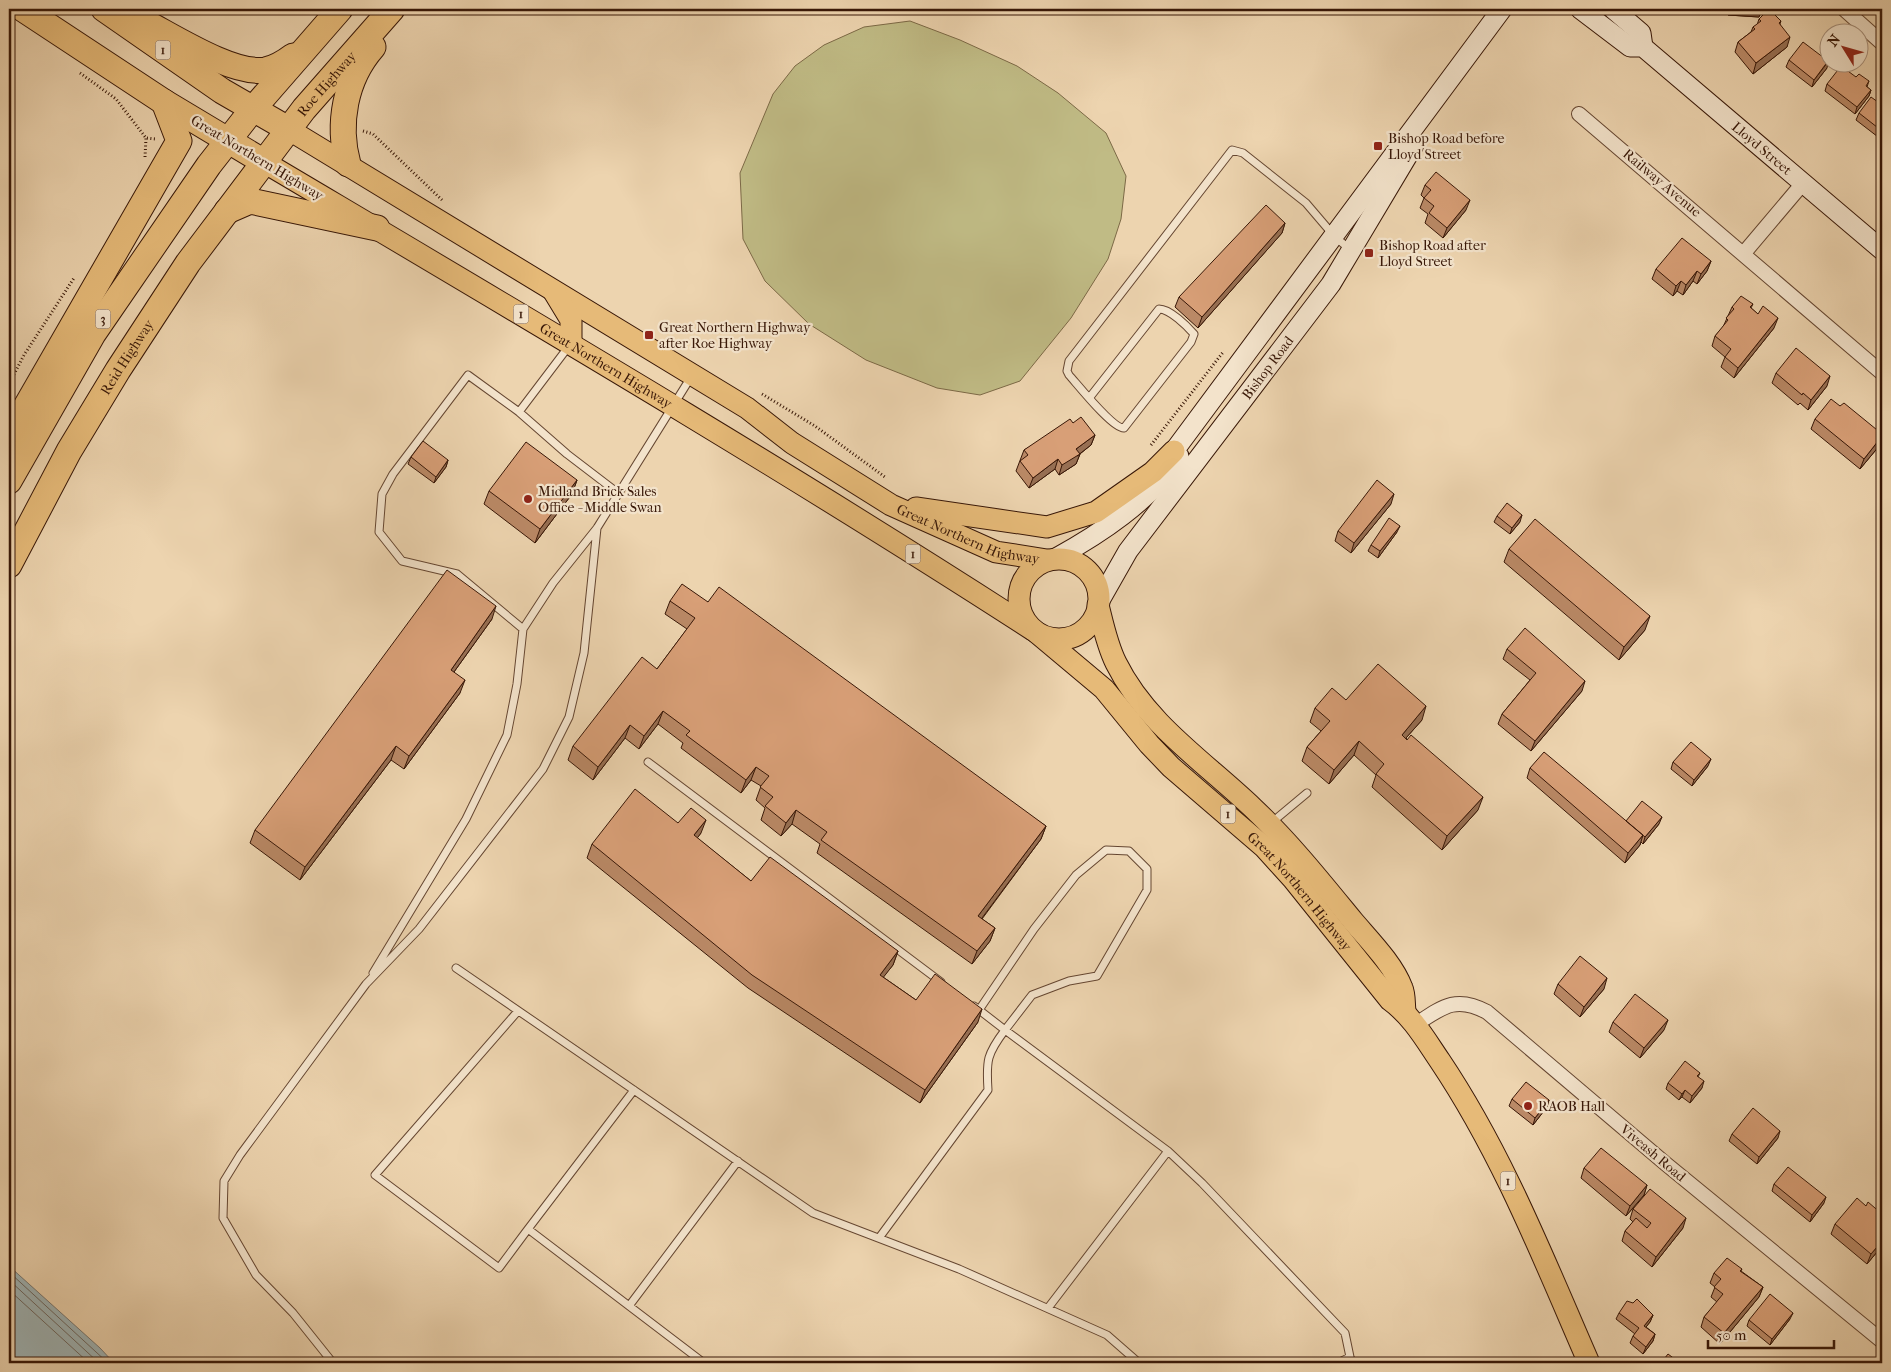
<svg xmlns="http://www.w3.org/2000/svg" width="1891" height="1372" viewBox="0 0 1891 1372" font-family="'IM FELL French Canon',serif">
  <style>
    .green { fill: #c0bb85; stroke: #7c6946 }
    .water { fill: #9fb5b7; stroke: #767671 }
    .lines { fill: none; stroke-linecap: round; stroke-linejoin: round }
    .shore { stroke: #6c665f; stroke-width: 1 }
    .lane-casing { stroke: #654631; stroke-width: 9 }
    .street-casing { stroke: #654631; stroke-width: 16 }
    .secondary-casing { stroke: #381707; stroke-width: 21 }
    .primary-casing { stroke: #381707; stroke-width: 23 }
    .highway-casing { stroke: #381707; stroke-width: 27 }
    .path { stroke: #381707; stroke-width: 3; stroke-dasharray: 1 2.5; stroke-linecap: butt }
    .lane { stroke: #f3e3cb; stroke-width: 7 }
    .street { stroke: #f3e3cb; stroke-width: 14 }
    .secondary { stroke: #f3e3cb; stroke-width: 19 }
    .primary { stroke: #e6ba78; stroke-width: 21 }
    .highway { stroke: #e6ba78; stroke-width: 25 }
    .wall { fill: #ba8966; stroke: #381707 }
    .shaded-wall { fill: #976f53; stroke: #381707 }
    .building { fill: #d89f77; stroke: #381707 }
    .poi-dot { fill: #8f2418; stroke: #f3e3cb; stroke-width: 2 }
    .labels { text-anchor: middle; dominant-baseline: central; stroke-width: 4.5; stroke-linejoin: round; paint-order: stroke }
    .shield { fill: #f3e3cb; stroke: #705442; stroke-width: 1 }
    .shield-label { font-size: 12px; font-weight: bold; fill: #381707 }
    .street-label { font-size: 14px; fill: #381707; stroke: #f3e3cb }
    .poi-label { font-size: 14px; fill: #381707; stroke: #f3e3cb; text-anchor: start }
  </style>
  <rect width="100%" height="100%" fill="#edd4af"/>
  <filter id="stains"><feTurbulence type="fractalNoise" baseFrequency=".004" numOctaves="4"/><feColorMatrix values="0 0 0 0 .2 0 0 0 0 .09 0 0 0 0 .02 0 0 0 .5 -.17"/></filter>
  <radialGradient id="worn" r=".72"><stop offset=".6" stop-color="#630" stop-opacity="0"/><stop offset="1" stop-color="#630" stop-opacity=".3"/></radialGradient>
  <path class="green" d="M910 21 960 40 1017 66 1058 93 1106 133 1126 176 1121 219 1108 259 1071 318 1020 381 980 395 937 388 866 360 809 324 765 281 743 239 740 173 773 94 795 66 824 45 864 27Z"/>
  <path class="water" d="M9 1266 100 1348 114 1363H9Z"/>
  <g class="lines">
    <path class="shore" d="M9 1272 108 1363
      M9 1280 99 1363
      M9 1290 89 1363"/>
    <g class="lane-casing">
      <path id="lane" d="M569 346 519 412 567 454 618 493
        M1090 397 1159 309C1170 309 1187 326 1194 334L1191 342 1124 428C1113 429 1078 385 1069 375L1067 371 1069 361 1232 150 1243 153 1306 203 1335 237 1351 250
        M519 412 468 375 393 474 382 494 379 532 402 561 457 574 523 629
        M648 762 941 982
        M1271 823 1307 793
        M456 968 813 1213 959 1269 1107 1335 1139 1363
        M373 973 466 819 507 735 517 684 523 629 553 583 597 528 691 377
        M974 1006 1005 1030 1032 995 1069 981 1097 976 1147 890V869L1129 851 1106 850 1076 875 1034 929 979 1010
        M518 1011 375 1175 499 1268 528 1229 704 1363
        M1168 1151 1202 1183 1345 1333 1350 1357
        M528 1229 634 1090
        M879 1238 988 1090C986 1060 987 1054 1005 1030L1168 1151 1048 1308
        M629 1306 738 1161
        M333 1363 293 1313 256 1275 223 1218 224 1181 240 1155 366 984 419 929 543 769 569 717 584 653 597 528
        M1338 1363 1350 1357 1352 1363"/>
    </g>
    <g class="street-casing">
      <path id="street" d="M1844 9 1882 43
        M1579 114 1882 373
        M1744 253 1804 182
        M1415 1025C1442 1007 1456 995 1487 1012L1666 1164 1882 1341"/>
    </g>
    <g class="secondary-casing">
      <g id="secondary">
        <path id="s1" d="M1580 9 1630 47H1643L1882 250"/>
        <path d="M1613 9 1641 33 1643 47"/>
        <path d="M1056 558C1105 531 1143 504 1179 461V456L1174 451 1502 9"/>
        <path id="s2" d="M1099 602 1128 551 1331 284 1414 145"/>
      </g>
    </g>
    <g class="primary-casing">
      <g id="primary">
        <path id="s3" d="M288 129 747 408 792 443 891 505 996 552 1047 560"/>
        <path id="s4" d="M264 162C522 315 781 467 1033 630"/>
        <path d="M554 292 571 320V343"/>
        <path d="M916 508 1047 527 1096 512 1153 472 1174 451"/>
        <circle cx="1059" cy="599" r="40"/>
        <path d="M1098 605C1103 625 1107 645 1116 663 1146 724 1205 762 1253 808 1290 843 1321 882 1353 921 1370 941 1393 964 1402 988 1405 995 1404 1004 1405 1011"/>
        <path id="s5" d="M1036 632 1104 689 1149 744 1171 767 1264 847 1293 879 1390 1000C1412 1016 1425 1039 1440 1061 1503 1155 1544 1260 1589 1363"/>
      </g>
    </g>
    <g class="highway-casing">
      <g id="highway">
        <path d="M23 9 164 102 264 162"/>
        <path d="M104 9 222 91 288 129"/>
        <path d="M145 22C174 37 233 75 265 70 276 68 285 62 293 56"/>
        <path d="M348 164C337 124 345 79 373 47"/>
        <path d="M227 211 250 201 377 228"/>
        <path d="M9 436 179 141 164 102"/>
        <path d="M9 481 93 334 209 165 252 110 340 9"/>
        <path id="s6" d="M9 565 69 451 118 370 188 263 304 109 392 9"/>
      </g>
    </g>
    <path class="path" d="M80 73 116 99 146 138 156 139
      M363 131 373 134 442 200
      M145 157 146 138
      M9 384 24 355 74 278
      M762 394 815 426 885 477
      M1151 445 1224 351"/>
    <use href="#lane" class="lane"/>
    <use href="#street" class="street"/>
    <use href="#secondary" class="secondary"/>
    <use href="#primary" class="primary"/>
    <use href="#highway" class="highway"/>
  </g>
  <path class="wall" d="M1728 9H1762V10L1759 17 1728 15Z
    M1759 19 1781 21 1780 24 1787 47 1753 74 1735 52 1738 42 1751 32 1753 27 1757 25Z
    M1789 60 1827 68 1812 87 1786 67Z
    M1856 77 1869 81 1867 87 1871 90 1869 96 1855 114 1825 91 1827 84Z
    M1882 105V140L1856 120 1859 113Z
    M1425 185 1466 210 1443 238 1425 223 1428 214 1420 208 1424 198 1421 195Z
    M1285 223 1282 233 1198 328 1175 307 1179 297Z
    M1711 261 1707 271 1697 284 1693 281 1683 295 1677 291 1673 296 1652 279 1656 269Z
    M1753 304 1751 308 1774 328 1734 378 1721 367 1725 357 1712 346 1715 336 1723 327 1732 307Z
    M1776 373 1827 386 1808 410 1800 403 1798 405 1772 383Z
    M1840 406 1882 434V438L1880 445 1860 469 1811 429 1815 419Z
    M1073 423 1095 435 1091 445 1080 454 1076 464 1059 475 1055 469 1029 488 1016 471 1024 450Z
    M411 457 448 460 446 467 434 483 408 464Z
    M577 480 572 494 535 543 484 504 489 491Z
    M1391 504 1351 553 1335 541 1338 531Z
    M1497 516 1520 522 1510 534 1494 522Z
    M1397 532 1378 558 1368 551 1371 545Z
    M1509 549 1645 630 1619 660 1504 562Z
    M670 601 708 602 1046 826 1041 839 982 919 995 928 990 941 972 964 817 853 820 844 792 824 781 836 761 820 765 808 756 800 761 786 751 780 741 793 681 748 683 743 658 724 639 749 625 738 593 780 568 760 573 746 657 669 687 629 665 614Z
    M492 619 454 672 460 693 404 769 391 760 300 880 250 843 255 830Z
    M1507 649 1582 691 1531 751 1498 724 1502 714 1530 680 1503 659Z
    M1346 700 1422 720 1406 738 1478 810 1442 850 1372 787 1376 775 1354 755 1329 784 1302 761 1307 747 1321 731 1310 722 1315 708Z
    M1673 762 1708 766 1692 786 1671 769Z
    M1530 768 1626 821 1659 824 1643 844 1641 842 1640 845 1625 863 1527 778Z
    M678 823 701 833 697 838 751 881 898 951 893 965 883 977 916 1000 978 1022 920 1103 748 988 587 858 592 844Z
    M1558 984 1604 989 1580 1017 1554 994Z
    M1613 1022 1664 1030 1640 1058 1609 1032Z
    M1700 1073 1698 1077 1702 1088 1690 1103 1682 1097 1679 1100 1666 1089 1668 1083Z
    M1512 1099 1549 1100 1547 1107 1533 1125 1509 1106Z
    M1732 1134 1778 1138 1757 1164 1729 1141Z
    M1584 1168 1647 1185 1644 1195 1626 1216 1581 1178Z
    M1774 1184 1824 1203 1810 1222 1772 1191Z
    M1866 1206 1882 1214V1246L1867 1264 1831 1234 1835 1224Z
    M1633 1209 1683 1228 1652 1267 1622 1241 1625 1231 1633 1222 1630 1219Z
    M1742 1269 1741 1271 1763 1287 1759 1297 1720 1344 1701 1327 1704 1317 1717 1302 1711 1297 1715 1287 1710 1283 1714 1273Z
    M1619 1313 1653 1315 1650 1322 1646 1327 1655 1334 1653 1341 1643 1354 1630 1343 1633 1336 1635 1334 1616 1319Z
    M1790 1319 1770 1345 1747 1326 1749 1320Z"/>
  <path class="shaded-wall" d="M1730 9 1762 10 1759 17 1728 15Z
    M1790 37 1787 47 1753 74 1756 63Z
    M1828 62 1827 68 1812 87 1814 80Z
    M1871 90 1869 96 1855 114 1857 107Z
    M1470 200 1466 210 1443 238 1447 228Z
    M1285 223 1282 233 1198 328 1202 317Z
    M1711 261 1707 271 1697 284 1701 274Z
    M1697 271 1693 281 1683 295 1686 285Z
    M1681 281 1677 291 1673 296 1676 286Z
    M1778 318 1774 328 1734 378 1738 368Z
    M1830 376 1827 386 1808 410 1811 400Z
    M1095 435 1091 445 1077 456 1080 454 1076 464 1059 475 1062 465 1076 449Z
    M1882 436 1880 445 1860 469 1864 459Z
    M1058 459 1055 469 1029 488 1033 478Z
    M448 460 446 467 434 483 436 477Z
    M577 480 572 494 535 543 540 529Z
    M1394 494 1391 504 1351 553 1354 543Z
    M1522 515 1520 522 1510 534 1512 528Z
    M1400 526 1397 532 1378 558 1380 551Z
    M496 606 492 619 446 683 451 670Z
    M1650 616 1645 630 1619 660 1624 647Z
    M465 680 460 693 404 769 409 756Z
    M1585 681 1582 691 1531 751 1535 741Z
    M1426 706 1422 720 1397 748 1402 735Z
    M663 711 658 724 639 749 644 736Z
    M630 725 625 738 593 780 598 767Z
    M1359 741 1354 755 1329 784 1334 770Z
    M396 746 391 760 300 880 305 867Z
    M1711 759 1708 766 1692 786 1694 780Z
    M756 767 751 780 741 793 746 780Z
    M1483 797 1478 810 1442 850 1447 836Z
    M796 810 792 824 781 836 786 823Z
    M1662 817 1659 824 1643 844 1645 837Z
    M706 820 701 833 689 849 694 835Z
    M1046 826 1041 839 973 930 978 916Z
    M1643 835 1640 845 1625 863 1628 853Z
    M995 928 990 941 972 964 977 951Z
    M898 951 893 965 875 988 880 975Z
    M1607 978 1604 989 1580 1017 1584 1007Z
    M982 1009 978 1022 920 1103 925 1090Z
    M1668 1020 1664 1030 1640 1058 1644 1048Z
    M1704 1081 1702 1088 1690 1103 1692 1096Z
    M1685 1090 1682 1097 1679 1100 1682 1094Z
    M1549 1100 1547 1107 1533 1125 1535 1118Z
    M1780 1131 1778 1138 1757 1164 1759 1157Z
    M1647 1185 1644 1195 1626 1216 1630 1206Z
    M1826 1197 1824 1203 1810 1222 1812 1215Z
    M1686 1218 1683 1228 1652 1267 1656 1257Z
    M1882 1241V1246L1867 1264 1871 1254Z
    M1763 1287 1759 1297 1720 1344 1724 1333Z
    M1793 1313 1790 1319 1770 1345 1772 1339Z
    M1653 1315 1650 1322 1642 1332 1644 1326Z
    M1655 1334 1653 1341 1643 1354 1646 1347Z"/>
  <path class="building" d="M1735 9H1762V10Z
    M1769 9 1781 21 1779 23 1790 37 1756 63 1738 42 1755 29 1753 27 1761 21 1759 19Z
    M1803 42 1828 61 1814 80 1789 60Z
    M1841 66 1856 77 1859 74 1869 81 1866 86 1871 90 1857 107 1827 84Z
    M1871 97 1882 105V131L1859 113Z
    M1436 172 1470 200 1447 228 1429 213 1434 206 1424 198 1431 190 1425 185Z
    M1266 205 1285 223 1202 317 1179 297Z
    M1682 238 1711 261 1701 274 1697 271 1686 285 1681 281 1676 286 1656 269Z
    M1741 296 1753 304 1750 307 1758 314 1763 306 1778 318 1738 368 1725 357 1731 349 1715 336 1728 320 1726 318 1734 309 1732 307Z
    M1796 348 1830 376 1811 400 1803 393 1802 395 1776 373Z
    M1831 399 1840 406 1844 403 1882 434V436L1864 459 1815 419Z
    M1081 417 1095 435 1076 449 1080 454 1062 465 1058 459 1033 478 1020 461 1028 455 1024 450 1070 419 1073 423Z
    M423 441 448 460 436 477 411 457Z
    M526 442 577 480 540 529 489 491Z
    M1377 480 1394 494 1354 543 1338 531Z
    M1507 503 1522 515 1512 528 1497 516Z
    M1389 518 1400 526 1380 551 1371 545Z
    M1535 519 1650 616 1624 647 1509 549Z
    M447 570 496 606 451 670 465 680 409 756 396 746 305 867 255 830Z
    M682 584 708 602 719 587 1046 826 978 916 995 928 977 951 821 840 827 832 796 810 786 823 765 806 773 797 760 787 769 776 756 767 746 780 686 735 690 731 663 711 644 736 630 725 598 767 573 746 642 657 657 669 695 618 670 601Z
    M1525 628 1585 681 1535 741 1502 714 1536 673 1507 649Z
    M1378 664 1426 706 1402 735 1407 740 1411 735 1483 797 1447 836 1376 774 1384 764 1359 741 1334 770 1307 747 1330 721 1315 708 1332 688 1346 700Z
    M1691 742 1711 759 1694 780 1673 762Z
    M1544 752 1643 835 1628 853 1530 768Z
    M635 789 678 823 691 808 706 820 694 835 751 881 770 857 898 951 880 975 916 1000 935 974 982 1009 925 1090 752 975 592 844Z
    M1642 801 1662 817 1645 837 1626 821Z
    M1580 956 1607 978 1584 1007 1558 984Z
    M1635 994 1668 1020 1644 1048 1613 1022Z
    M1685 1061 1700 1073 1697 1076 1704 1081 1692 1096 1685 1090 1682 1094 1668 1083Z
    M1526 1082 1549 1100 1535 1118 1512 1099Z
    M1753 1108 1780 1131 1759 1157 1732 1134Z
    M1601 1148 1647 1185 1630 1206 1584 1168Z
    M1788 1167 1826 1197 1812 1215 1774 1184Z
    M1650 1189 1686 1218 1656 1257 1625 1231 1636 1218 1647 1228 1651 1223 1633 1209Z
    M1857 1198 1866 1206 1868 1202 1882 1214V1241L1871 1254 1835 1224Z
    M1727 1258 1742 1269 1740 1271 1763 1287 1724 1333 1704 1317 1723 1294 1714 1287 1721 1279 1714 1273Z
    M1770 1294 1793 1313 1772 1339 1749 1320Z
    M1637 1299 1653 1315 1644 1326 1655 1334 1646 1347 1633 1336 1639 1328 1619 1313 1627 1301 1633 1303Z
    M1668 1354 1680 1363H1661Z
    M1844 1360 1849 1363H1841Z"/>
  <g class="poi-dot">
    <rect x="1373" y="141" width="10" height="10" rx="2.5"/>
    <rect x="1364" y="248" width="10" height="10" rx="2.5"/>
    <rect x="644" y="330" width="10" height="10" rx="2.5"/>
    <circle cx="528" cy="499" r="5"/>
    <circle cx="1528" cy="1106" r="5"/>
  </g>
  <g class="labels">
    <g class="shield">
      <rect x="155.5" y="40.5" width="15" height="19" rx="4"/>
      <rect x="513.5" y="304.5" width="15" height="19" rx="4"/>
      <rect x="95.5" y="309.5" width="15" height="19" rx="4"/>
      <rect x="905.5" y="544.5" width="15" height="19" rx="4"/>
      <rect x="1220.5" y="804.5" width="15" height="19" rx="4"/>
      <rect x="1500.5" y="1171.5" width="15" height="19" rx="4"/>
    </g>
    <g class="shield-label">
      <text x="163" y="50">1</text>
      <text x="521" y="314">1</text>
      <text x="103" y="319">3</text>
      <text x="913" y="554">1</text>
      <text x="1228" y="814">1</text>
      <text x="1508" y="1181">1</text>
    </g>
    <g class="street-label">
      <text stroke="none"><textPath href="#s6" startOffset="578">Roe Highway</textPath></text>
      <text stroke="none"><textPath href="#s1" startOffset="232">Lloyd Street</textPath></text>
      <text transform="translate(257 158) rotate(31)">Great Northern Highway</text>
      <text transform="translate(1662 183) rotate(40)">Railway Avenue</text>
      <text stroke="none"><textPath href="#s6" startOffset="239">Reid Highway</textPath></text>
      <text stroke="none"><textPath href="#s4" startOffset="398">Great Northern Highway</textPath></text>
      <text stroke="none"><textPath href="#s2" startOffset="289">Bishop Road</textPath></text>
      <text stroke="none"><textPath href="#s3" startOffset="794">Great Northern Highway</textPath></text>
      <text stroke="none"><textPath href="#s5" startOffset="371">Great Northern Highway</textPath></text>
      <text transform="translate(1653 1153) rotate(40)">Viveash Road</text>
    </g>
    <g class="poi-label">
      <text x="1388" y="138">Bishop Road before<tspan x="1388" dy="16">Lloyd Street</tspan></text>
      <text x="1379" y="245">Bishop Road after<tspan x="1379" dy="16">Lloyd Street</tspan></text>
      <text x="659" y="327">Great Northern Highway<tspan x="659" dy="16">after Roe Highway</tspan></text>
      <text x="538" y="491">Midland Brick Sales<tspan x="538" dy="16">Office - Middle Swan</tspan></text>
      <text x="1538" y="1106">RAOB Hall</text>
    </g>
  </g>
  <rect width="1891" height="1372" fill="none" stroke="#edd4af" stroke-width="30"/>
  <rect x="10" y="10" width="1871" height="1352" fill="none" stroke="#381707" stroke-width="2.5"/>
  <rect x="15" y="15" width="1861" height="1342" fill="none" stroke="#381707"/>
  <g transform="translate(1844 48) rotate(307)"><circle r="24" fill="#f3e3cb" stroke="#a8917d"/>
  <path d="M0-4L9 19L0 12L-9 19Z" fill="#8f2418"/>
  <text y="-8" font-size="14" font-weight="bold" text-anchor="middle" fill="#381707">N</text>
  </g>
  <path d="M1708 1340v8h126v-8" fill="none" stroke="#381707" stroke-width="2.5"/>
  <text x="1716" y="1340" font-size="15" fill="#381707" stroke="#f3e3cb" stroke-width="4" paint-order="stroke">50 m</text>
  <rect width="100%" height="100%" filter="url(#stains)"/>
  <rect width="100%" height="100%" fill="url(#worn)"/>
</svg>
